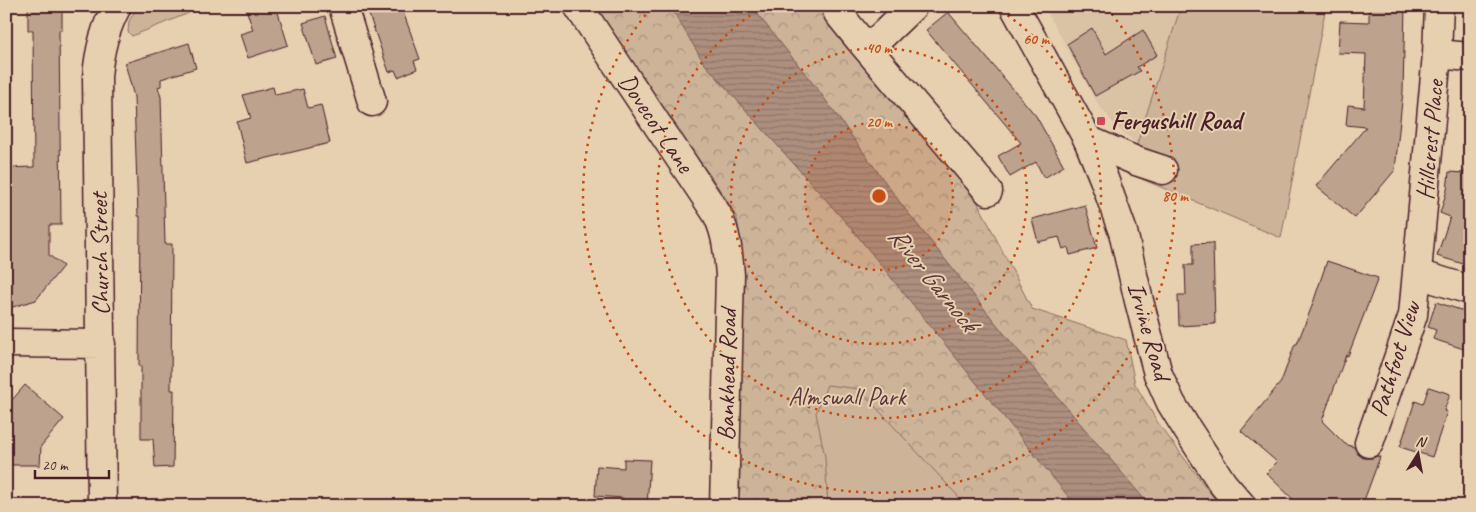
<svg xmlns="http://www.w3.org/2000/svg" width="1476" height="512" viewBox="0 0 1476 512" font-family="Caveat,sans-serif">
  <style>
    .built { fill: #dac2a5 }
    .green { fill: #cdb499; stroke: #8c6a62 }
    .forest { fill: url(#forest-crowns); stroke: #8c6a62 }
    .water { fill: url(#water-rules); stroke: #85625d }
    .building { fill: #bda28d; stroke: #4a1f2b }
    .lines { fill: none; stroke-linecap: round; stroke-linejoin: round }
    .minor-casing { stroke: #4a1f2b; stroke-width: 31 }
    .major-casing { stroke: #4a1f2b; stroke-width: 31 }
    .minor { stroke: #e6d0af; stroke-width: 28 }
    .major { stroke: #e6d0af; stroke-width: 28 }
    .ring { fill: none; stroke: #c84d12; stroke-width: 2.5; stroke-dasharray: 2.5 5 }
    .poi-dot { fill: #d1495b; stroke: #e6d0af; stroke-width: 2 }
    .labels { text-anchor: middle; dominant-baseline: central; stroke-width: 4; stroke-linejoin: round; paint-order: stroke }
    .poi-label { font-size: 25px; font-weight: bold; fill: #4a1f2b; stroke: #e6d0af; text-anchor: start }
    .street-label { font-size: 25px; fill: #4a1f2b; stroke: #e6d0af }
    .park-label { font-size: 25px; fill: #5e353c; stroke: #e6d0af }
    .water-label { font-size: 26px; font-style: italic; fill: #5e353c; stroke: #e6d0af }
    .centre { fill: #c84d12; stroke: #e6d0af; stroke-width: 2.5 }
    .ring-label { font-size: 15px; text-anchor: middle; font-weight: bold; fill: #c84d12; stroke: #e6d0af; stroke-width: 4; stroke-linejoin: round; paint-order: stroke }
  </style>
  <defs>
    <pattern id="forest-crowns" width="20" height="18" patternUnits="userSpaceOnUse" patternTransform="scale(1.25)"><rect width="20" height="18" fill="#cdb499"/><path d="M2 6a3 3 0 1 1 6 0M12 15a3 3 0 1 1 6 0" fill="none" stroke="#a8927d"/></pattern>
    <pattern id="water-rules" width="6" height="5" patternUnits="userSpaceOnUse" patternTransform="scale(1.25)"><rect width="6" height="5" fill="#ad8f7e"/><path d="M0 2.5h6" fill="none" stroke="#8f7467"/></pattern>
  </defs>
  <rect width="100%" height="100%" fill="#e6d0af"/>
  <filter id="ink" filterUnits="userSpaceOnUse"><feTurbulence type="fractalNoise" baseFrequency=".02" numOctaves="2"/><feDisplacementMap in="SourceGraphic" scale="10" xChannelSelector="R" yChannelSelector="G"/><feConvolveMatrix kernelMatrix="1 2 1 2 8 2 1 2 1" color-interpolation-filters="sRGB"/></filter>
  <g filter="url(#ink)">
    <path class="built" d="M1044 6H1181L1137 144 1116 126 1099 106Z"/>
    <path class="green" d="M138 6H187L189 13 132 36 128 32 129 21Z
      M1181 6H1326L1281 238 1123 171 1137 144Z
      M744 265 1076 506H735Z"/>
    <path class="forest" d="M595 6H670L704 63 851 228 1076 506H962L957 495 859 389 827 385 816 413 825 457 828 506H735L744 265 737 218 725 197 623 52Z
      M751 6H824L827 16 977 201 1032 309 1126 340 1135 384 1158 423 1220 506H1150L1006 336 901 204 819 91Z"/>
    <path class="water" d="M670 6H751L819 91 901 204 1006 336 1150 506H1076L851 228 704 63Z"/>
    <path class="building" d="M28 6H62V30H59L61 225H49V255L63 266 36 300 6 309V168L34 167 33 30H28Z
      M245 6H276L288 45 248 58 240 34 253 30Z
      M366 6H401L420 59 414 61 417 69 398 77 395 70 389 72Z
      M1369 6H1405L1403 91 1395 170 1355 218 1316 186 1366 127 1346 125 1348 105 1364 107 1366 54 1338 53 1340 21 1369 22Z
      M948 12 1036 116 1064 166 1044 178 1036 162 1010 177 998 156 1021 143 926 30Z
      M325 16 337 59 316 65 303 23Z
      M1092 28 1106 54 1143 30 1157 55 1137 67 1140 71 1095 96 1067 44Z
      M189 43 196 68 161 79V86L158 87 161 97 165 244H172L171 390H174L173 467 155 468 153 439H141V366H139L140 216H138L134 97 125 63Z
      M273 87 275 95 303 89 308 108 321 105 330 143 247 163 237 122 251 118 243 95Z
      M1466 168H1470V266L1437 256 1450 217 1440 213 1447 190 1449 172 1464 173Z
      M1085 205 1097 248 1070 255 1068 247 1063 249 1059 237 1038 242 1032 219Z
      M1213 243 1215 324 1179 326 1178 295H1186L1185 265H1193V244Z
      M1327 261 1378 278 1348 356 1346 355 1322 421 1345 444 1354 447 1358 454 1363 458H1372L1377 456 1380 457 1362 506H1300L1266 473 1277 462 1241 431 1281 382 1295 344H1297L1312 306Z
      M1436 302 1470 313V351L1433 339 1436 330 1428 327Z
      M25 385 64 419 41 446 40 465H6V407Z
      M1429 387 1450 394 1444 411 1447 412 1432 457 1400 447 1415 401 1423 404Z
      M624 459 650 460 647 506H623V498L595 496 597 466 624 468Z"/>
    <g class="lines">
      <g class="minor-casing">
        <path id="minor" d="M343 6 372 102
          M578 6 717 214C727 234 728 253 730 275L724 506
          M835 6 838 13 859 39 988 191
          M868 49 913 6
          M1437 54 1470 57
          M1088 140 1136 161 1163 170
          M1418 274 1470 290
          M6 343 101 344
          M1369 443 1413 315 1437 54 1439 6
          M102 506 97 77C99 52 105 28 117 6"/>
      </g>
      <g class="major-casing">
        <path id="major" d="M1014 6 1088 140 1104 179 1123 232 1139 301 1158 374 1171 403 1187 429 1223 484 1242 506"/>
      </g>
      <use href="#minor" class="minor"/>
      <use href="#major" class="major"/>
    </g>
  </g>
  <circle cx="879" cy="196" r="74" fill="#c84d12" fill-opacity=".12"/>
  <g class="ring">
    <circle cx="879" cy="196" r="74"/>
    <circle cx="879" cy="196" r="148"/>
    <path d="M995 7A222 222 0 1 1 763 7"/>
    <path d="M1107 8A296 296 0 1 1 651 8"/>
  </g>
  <rect class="poi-dot" x="1096" y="116" width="10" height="10" rx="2.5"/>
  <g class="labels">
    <g class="poi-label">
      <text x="1111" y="121">Fergushill Road</text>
    </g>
    <g class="street-label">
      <text transform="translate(656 123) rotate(56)">Dovecot Lane</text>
      <text transform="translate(1430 140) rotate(-85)">Hillcrest Place</text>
      <text transform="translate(100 254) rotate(-91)">Church Street</text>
      <text transform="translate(1149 331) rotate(74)">Irvine Road</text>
      <text transform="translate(1395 359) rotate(-73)">Pathfoot View</text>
      <text transform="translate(727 375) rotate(-89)">Bankhead Road</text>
    </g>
    <g class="park-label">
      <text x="847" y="397">Almswall Park</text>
    </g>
    <g class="water-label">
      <text transform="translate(933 279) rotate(51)">River Garnock</text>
    </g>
  </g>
  <circle cx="879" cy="196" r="8" class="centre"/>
  <g class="ring-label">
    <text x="1036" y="44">60 m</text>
    <text x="879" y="53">40 m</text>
    <text x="879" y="127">20 m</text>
    <text x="1175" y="201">80 m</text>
  </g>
  <rect width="1476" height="512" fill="none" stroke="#e6d0af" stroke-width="25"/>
  <rect x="12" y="12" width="1451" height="487" fill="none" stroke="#4a1f2b" stroke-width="2" filter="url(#ink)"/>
  <g transform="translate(1418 454) rotate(11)" stroke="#e6d0af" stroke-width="4" paint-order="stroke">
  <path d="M0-4L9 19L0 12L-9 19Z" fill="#4a1f2b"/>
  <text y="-8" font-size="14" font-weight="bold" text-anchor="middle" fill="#4a1f2b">N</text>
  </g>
  <path d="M35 470v8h74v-8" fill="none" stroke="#4a1f2b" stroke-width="2.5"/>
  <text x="42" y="470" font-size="15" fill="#4a1f2b" stroke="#e6d0af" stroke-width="4" paint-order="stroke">20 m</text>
</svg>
